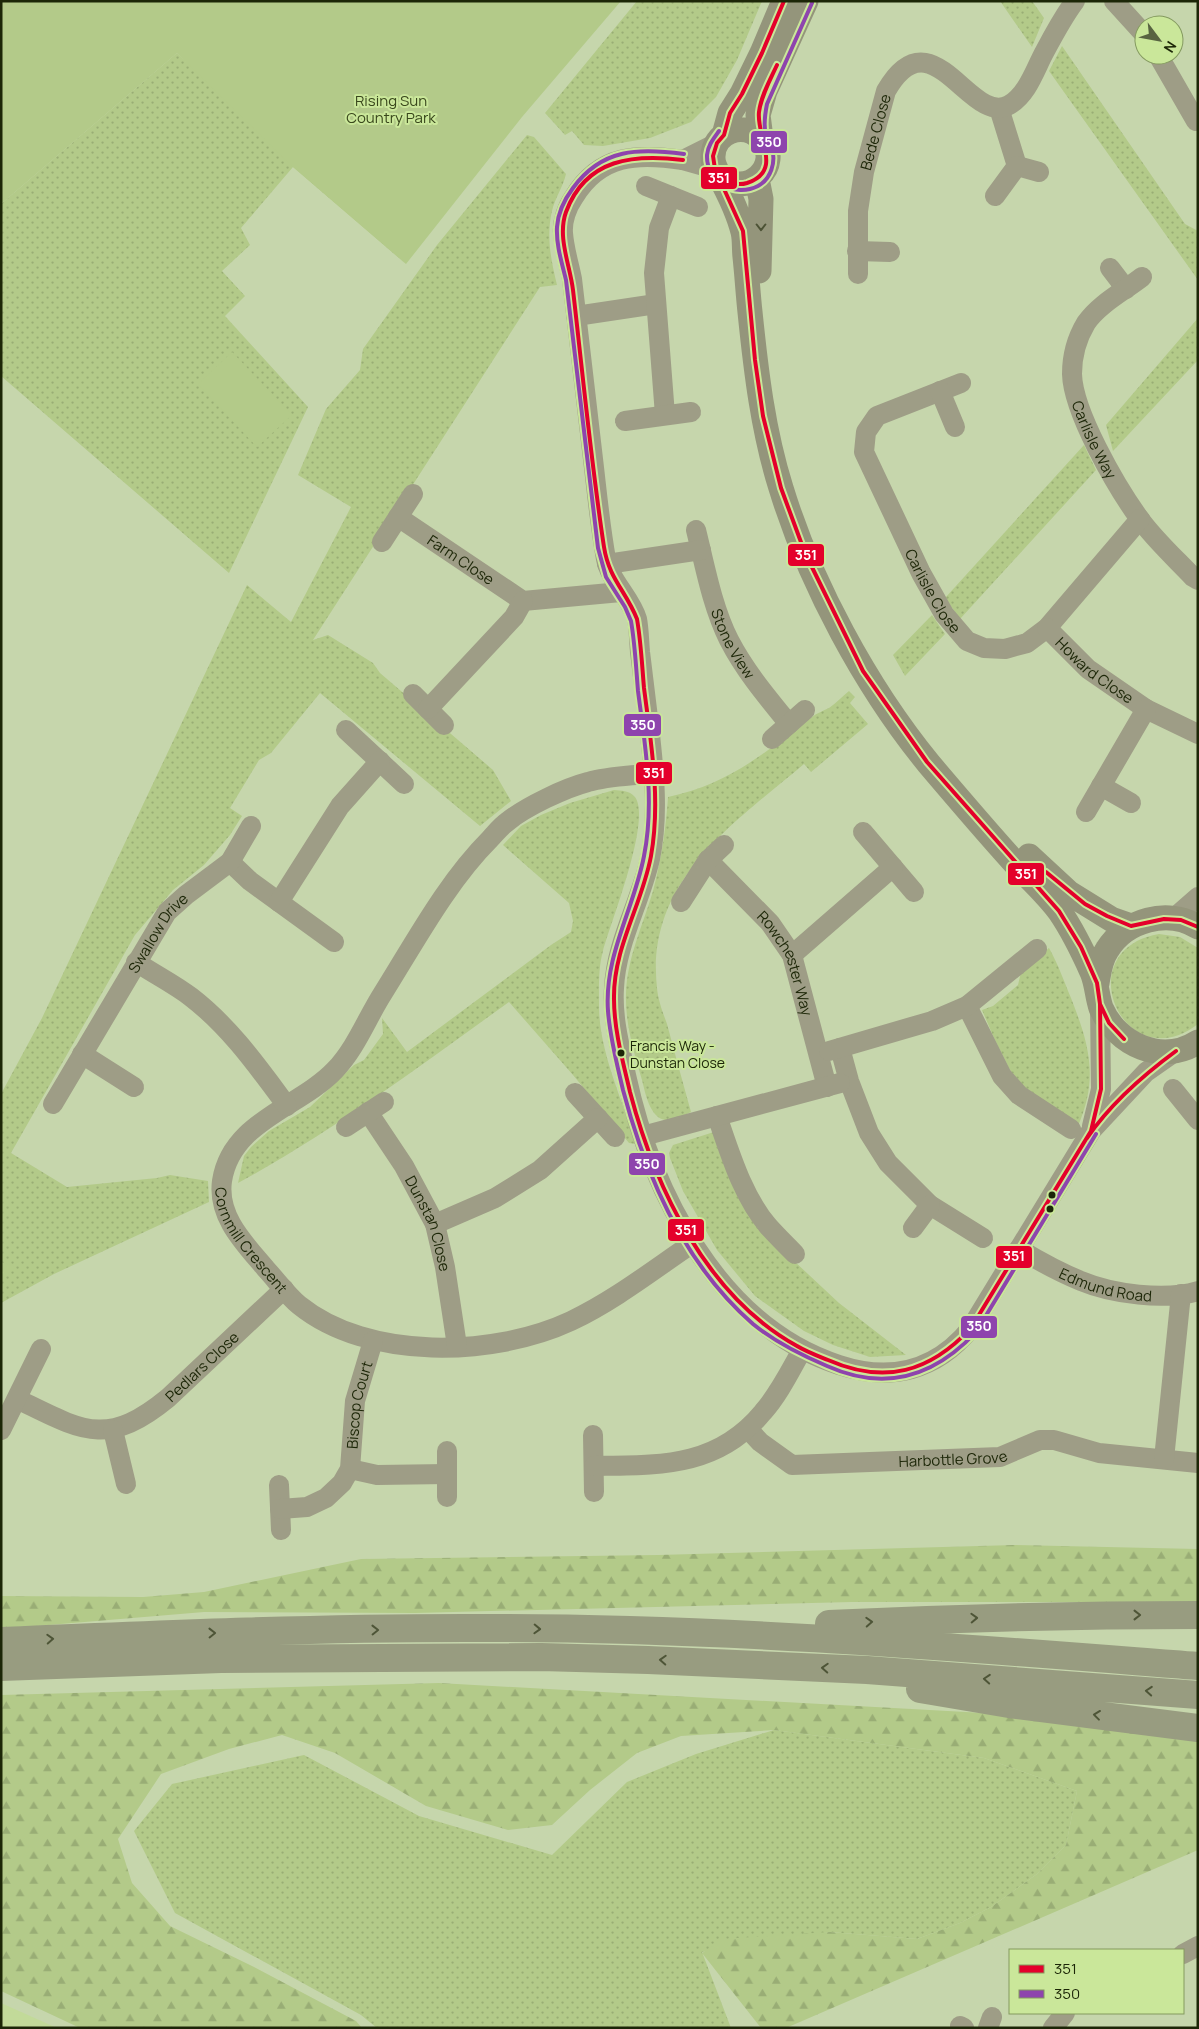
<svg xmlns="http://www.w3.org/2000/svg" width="1199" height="2029" viewBox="0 0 1199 2029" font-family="Manrope,sans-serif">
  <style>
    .built { fill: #c2da99 }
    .grass { fill: url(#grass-dots) }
    .forest { fill: url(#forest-firs) }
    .park { fill: #b3ca89 }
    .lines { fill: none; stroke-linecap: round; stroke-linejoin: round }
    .minor { stroke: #9e9d86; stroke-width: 20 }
    .major { stroke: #94957b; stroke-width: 25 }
    .highway { stroke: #989c80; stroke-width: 28 }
    .bus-1-casing { stroke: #cae79a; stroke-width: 8 }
    .bus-2-casing { stroke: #cae79a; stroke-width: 8 }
    .bus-1 { stroke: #e4002b; stroke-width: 4 }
    .bus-2 { stroke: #8e44ad; stroke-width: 4 }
    .oneway { stroke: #4c5235 }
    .oneway2 { stroke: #4e5537 }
    .bus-dot { fill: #1c2607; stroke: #cae79a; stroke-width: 2 }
    .labels { text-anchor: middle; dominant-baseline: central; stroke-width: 4; stroke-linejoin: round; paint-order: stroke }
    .bus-label { font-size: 14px; fill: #1c2607; stroke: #cae79a; text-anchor: start }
    .park-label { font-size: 15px; fill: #39471c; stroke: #cae79a }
    .street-label { font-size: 15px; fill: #1c2607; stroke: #cae79a }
    .line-badge { stroke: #cae79a; stroke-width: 2 }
    .badge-label { font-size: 14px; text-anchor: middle; font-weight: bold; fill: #fff }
  </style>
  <defs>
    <pattern id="grass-dots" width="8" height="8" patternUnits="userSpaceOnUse" patternTransform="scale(1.25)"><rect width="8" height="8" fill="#b3ca89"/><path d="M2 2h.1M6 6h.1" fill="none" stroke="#99ad75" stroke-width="1.8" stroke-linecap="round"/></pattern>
    <pattern id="forest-firs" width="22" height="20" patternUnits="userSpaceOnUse" patternTransform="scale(1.25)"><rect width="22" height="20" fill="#b3ca89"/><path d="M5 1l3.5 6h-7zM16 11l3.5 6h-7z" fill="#99ad75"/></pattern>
  </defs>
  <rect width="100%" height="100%" fill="#c6d6ac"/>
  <path class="built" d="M1 2003 57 2028H1Z"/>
  <path class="grass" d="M637 1H762L737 60 716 97 691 122 650 138 603 146 584 145 572 131 565 135 545 113Z
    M1000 1H1032L1044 18 1032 47Z
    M1062 46 1185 224 1198 231V280L1049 71Z
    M177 53 406 264 293 167 241 228 250 245 222 271 245 296 225 316 308 407 229 573 1 376V204Z
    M527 135 534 137 566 174C563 187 555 198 552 211 546 236 551 260 557 285L540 287 313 640 328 635 373 663 380 673 493 770 511 801 480 826 320 693 271 753 259 760 230 808 242 816 230 835 204 865 173 890 135 935 11 1153 67 1187 157 1178 170 1175 208 1181 209 1202 54 1274 1 1303V1094L42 1018 247 585 291 622 351 507 298 475 326 409 360 370 363 349 437 245Z
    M1198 318V360L1113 451 1106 425Z
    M1084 445 1096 470 960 619 945 598Z
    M932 615 945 634 905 676 893 655Z
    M849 691 855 697 850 703 868 724 811 772 804 764C733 824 645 881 657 988 658 1000 663 1013 667 1024 675 1054 683 1083 691 1112 684 1115 673 1121 666 1120 650 1119 645 1092 642 1080 634 1053 625 1023 626 994 627 958 643 925 653 891 661 861 666 828 668 797 729 784 763 754 812 717 817 713 823 711 829 708 836 703 843 696 849 691Z
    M614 790C621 791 629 790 635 797 652 820 610 924 603 951 598 968 599 990 599 1008 600 1055 623 1099 635 1144L629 1143 573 1075 509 1002C421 1065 334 1131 238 1183L244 1156 251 1147 269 1131 310 1107 354 1065 364 1060 383 1034 382 1018 407 1052 551 945 571 932 573 921 569 903 503 845 521 826 541 815 570 803Z
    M1159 934 1180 937 1198 948V1024C1124 1081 1066 950 1159 934Z
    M1049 948C1058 964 1064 981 1071 998 1089 1044 1099 1078 1078 1126L1017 1084 994 1038 982 1010 993 1006 1018 985 1021 972Z
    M717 1131 793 1260 839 1303 906 1355 870 1357 833 1345 804 1331 755 1296 717 1250 683 1191 670 1158 669 1153 673 1145Z
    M774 1730 984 1758 1077 1791 1066 1845 1037 1874 991 1907 960 1923 917 1939 830 1932 702 1952 731 2028H377L361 2015 175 1913 134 1831 172 1784 304 1755 419 1816 552 1855 627 1782 696 1754Z"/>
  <path class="forest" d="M1015 1545 1198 1549V1602H852L415 1613 204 1612 1 1629V1596L143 1597 204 1592 361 1559 658 1555Z
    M439 1683 984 1713 1198 1739V1850L786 2028H761L702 1953 724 1939 830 1932 917 1939 960 1923 991 1907 1037 1874 1066 1845 1077 1791 984 1758 774 1730 681 1736 637 1753 590 1790 552 1825 508 1830 426 1806 335 1753 282 1735 229 1749 161 1774 118 1839 132 1883 170 1926 252 1966 356 2021 362 2028H80L1 1991V1695Z"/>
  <path class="park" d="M1 1H621L522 117 406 264 293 167 177 53 1 204Z
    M232 352 292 415 257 447 198 384Z
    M1 1262 16 1267 1 1280Z"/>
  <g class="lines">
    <g class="minor">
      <path d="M1114 1 1144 34"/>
      <path d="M1158 55 1196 121"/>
      <path d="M999 108 1017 166"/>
      <path d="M683 160C638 153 600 154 574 197 567 207 562 221 563 233 564 248 569 264 572 279 579 339 586 399 593 459 597 493 600 526 606 559 610 581 631 598 637 619 639 629 639 641 640 652 643 677 646 701 649 726 654 770 659 815 650 859 640 903 616 943 614 988 612 1018 620 1047 626 1075 651 1191 718 1326 839 1365 891 1382 936 1371 971 1328L1091 1131 1146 1072 1176 1051"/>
      <path d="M715 169 683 160 717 143"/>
      <path d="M646 186 698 207"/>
      <path d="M995 196 1017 166 1039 172"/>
      <path d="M857 251 890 252"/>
      <path d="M1110 268 1126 289"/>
      <path id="s1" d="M858 274V211L864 172 886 91C932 11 970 127 1009 105 1028 94 1035 69 1045 51 1054 34 1063 17 1075 1"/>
      <path id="s2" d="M1142 277C1124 291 1099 304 1086 323 1077 338 1072 356 1072 374 1073 412 1116 486 1139 518 1154 539 1175 558 1193 577L1198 580"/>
      <path d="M576 316 656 304"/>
      <path id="s3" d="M961 383 877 416 866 432 864 452 921 573 944 614 967 641 984 648 1005 649 1027 643 1047 628 1140 519"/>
      <path d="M940 391 955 427"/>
      <path d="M665 415 654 273 659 228 671 196"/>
      <path d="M625 421 691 412"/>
      <path id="s4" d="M398 517 523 601 621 592"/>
      <path id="s5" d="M696 530C705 566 712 606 729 640 745 671 767 697 789 724"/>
      <path d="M382 542 413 494"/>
      <path d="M607 564 701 550"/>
      <path id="s6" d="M1047 628 1088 669 1146 709 1198 734"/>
      <path d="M413 694 444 725"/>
      <path d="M428 709 514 617 523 601"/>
      <path d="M346 730 404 784"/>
      <path d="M772 739 805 710"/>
      <path id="s7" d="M654 773C632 776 609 776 588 782 565 788 525 807 507 822 500 827 495 834 490 839 447 882 415 942 383 993 367 1018 356 1048 335 1070 299 1108 231 1121 222 1181 217 1217 245 1244 266 1269 277 1281 287 1295 299 1305 368 1361 494 1357 571 1321 615 1300 653 1270 693 1243"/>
      <path d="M1101 786 1131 803"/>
      <path d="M1086 812 1146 709"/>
      <path d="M863 832 914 892"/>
      <path id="s8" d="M708 860 770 923 792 955 827 1087"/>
      <path d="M230 862 250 881 334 942"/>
      <path d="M279 902 340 806 380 761"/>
      <path d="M681 902 708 860 724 845"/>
      <path d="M1174 918 1198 897"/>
      <path d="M792 955 893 867"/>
      <path d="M136 962C154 974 174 984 191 997 230 1027 258 1067 287 1106"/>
      <path d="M967 1006 1002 1076 1019 1095 1071 1129"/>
      <path d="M840 1048 849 1081 869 1133 888 1163 930 1205 983 1238"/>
      <path d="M829 1051 932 1021 967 1006 1037 949"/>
      <path d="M82 1054 134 1087"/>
      <path d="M1173 1089 1198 1120"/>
      <path d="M575 1093 615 1137"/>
      <path id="s9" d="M53 1104 167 912 186 895 230 862 251 826"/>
      <path id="s10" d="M368 1112 404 1166 435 1224 445 1267 457 1346"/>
      <path d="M717 1116C730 1153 742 1195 768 1226 776 1235 786 1245 795 1254"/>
      <path d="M1092 1126 1101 1089 1100 1004"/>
      <path d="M346 1127 384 1102"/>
      <path d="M643 1136 840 1083"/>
      <path d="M435 1224 495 1198 540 1170 598 1118"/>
      <path d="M913 1228 930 1205"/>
      <path id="s11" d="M1019 1249C1039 1261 1059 1272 1081 1281 1112 1294 1165 1301 1198 1291"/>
      <path id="s12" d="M17 1399C81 1430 106 1449 168 1398L284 1289"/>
      <path id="s13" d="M748 1429 760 1442 792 1465 1000 1457 1040 1440H1054L1099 1453 1198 1463"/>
      <path d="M1 1430 41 1349"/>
      <path d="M113 1430 126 1484"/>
      <path d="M593 1435 594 1492"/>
      <path d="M1164 1459 1181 1294"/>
      <path d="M594 1466C659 1465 717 1468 763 1412 779 1394 790 1371 802 1350"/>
      <path d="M350 1469 377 1475 447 1474"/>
      <path d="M279 1485 281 1530"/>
      <path d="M447 1497V1451"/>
      <path id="s14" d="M280 1509 307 1507 326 1498 342 1483 350 1469 355 1401 373 1341"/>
      <path d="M1183 1954 1198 1946"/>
      <path d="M960 2026 964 2028"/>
      <path d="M988 2028 992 2017"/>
      <path d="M1053 2028 1065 2013"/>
    </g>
    <path class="major" d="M724 135 730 113 742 94 762 53 784 1
      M761 138 758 115 765 91 806 1
      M719 175C746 201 784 165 761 139 744 120 712 132 713 158 713 165 716 169 719 175 727 190 739 215 743 232 745 240 744 249 745 257 747 275 748 294 750 312 756 371 763 431 781 488 810 583 866 687 929 764 957 797 985 830 1014 862 1029 878 1047 894 1060 912 1073 931 1083 952 1092 972 1097 984 1097 996 1101 1008 1117 1045 1162 1065 1198 1042
      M757 179 761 199 759 271
      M1029 856 1069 893 1111 919 1131 926
      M1097 983C1099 972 1100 960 1107 950 1125 920 1168 908 1198 927"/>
    <path class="highway" d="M829 1624C952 1618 1075 1615 1198 1615
      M1 1641C165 1634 330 1627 495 1628 729 1628 964 1648 1198 1666
      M1 1667 221 1659 541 1657 648 1660 867 1670 1198 1695
      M920 1689 1009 1704 1198 1728"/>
    <g class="bus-1-casing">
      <path id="bus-1" d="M784 1 762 53 742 94 730 113 724 135 717 143 713 156 715 169 743 231 755 360 763 416 781 488 805 553 863 671 927 762 1059 911 1081 947 1097 983 1100 1004 1109 1023 1124 1039
        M683 160C634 154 586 158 566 212 557 237 570 265 573 290 583 376 591 462 604 547 609 579 626 591 637 619 641 642 642 665 644 688 651 743 661 800 651 856 642 905 613 948 614 999 614 1030 623 1062 630 1092 655 1187 706 1296 797 1346 807 1352 818 1356 828 1360 885 1385 930 1372 971 1328L1091 1131 1101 1089 1100 1004
        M719 175C727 182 737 186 747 183 784 171 756 137 759 112 761 96 770 80 777 65
        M1046 872 1085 904 1107 916 1131 926 1164 919 1181 920 1198 927
        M1087 1138C1111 1103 1142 1076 1176 1051"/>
    </g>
    <g class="bus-2-casing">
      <path id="bus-2" d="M719 131C714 138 708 145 707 155 706 182 735 198 758 186 771 179 776 162 772 149 771 144 768 140 766 135 763 125 765 114 767 104L812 3
        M684 154C639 148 602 148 573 188 564 200 558 212 557 227 556 245 562 263 566 280L598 548 606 577 625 607 631 621C635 644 636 667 638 691 645 745 655 801 644 856 634 909 604 955 608 1011 610 1038 617 1064 623 1090 646 1177 684 1264 753 1324 775 1342 801 1355 827 1366 885 1392 934 1377 976 1332L1096 1134"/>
    </g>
    <use href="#bus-1" class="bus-1"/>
    <use href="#bus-2" class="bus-2"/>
  </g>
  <defs><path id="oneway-chevron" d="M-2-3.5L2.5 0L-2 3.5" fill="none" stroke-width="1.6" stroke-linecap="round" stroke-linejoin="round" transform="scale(1.25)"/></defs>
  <use class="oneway" href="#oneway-chevron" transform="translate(761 227) rotate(90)"/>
  <g class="oneway2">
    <use href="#oneway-chevron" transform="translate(1137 1615)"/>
    <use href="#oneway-chevron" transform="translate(974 1618) rotate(-2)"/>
    <use href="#oneway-chevron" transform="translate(869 1622) rotate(-3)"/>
    <use href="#oneway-chevron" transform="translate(537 1629) rotate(2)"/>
    <use href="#oneway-chevron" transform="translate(375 1630) rotate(-1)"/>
    <use href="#oneway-chevron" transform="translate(212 1633) rotate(-1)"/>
    <use href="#oneway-chevron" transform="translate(50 1639) rotate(-3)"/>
    <use href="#oneway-chevron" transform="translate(663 1660) rotate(-177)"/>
    <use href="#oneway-chevron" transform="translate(825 1668) rotate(-177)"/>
    <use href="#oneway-chevron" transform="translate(987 1679) rotate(-176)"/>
    <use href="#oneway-chevron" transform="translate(1149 1691) rotate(-176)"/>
    <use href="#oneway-chevron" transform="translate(1097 1715) rotate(-173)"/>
  </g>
  <g class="bus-dot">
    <circle cx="621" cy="1053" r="4.5"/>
    <circle cx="1052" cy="1195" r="4.5"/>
    <circle cx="1050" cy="1209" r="4.5"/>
  </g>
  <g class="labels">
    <g class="bus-label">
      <text x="630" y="1045">Francis Way -<tspan x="630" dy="17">Dunstan Close</tspan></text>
    </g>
    <g class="park-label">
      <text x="391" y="100">Rising Sun<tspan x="391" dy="17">Country Park</tspan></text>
    </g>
    <g class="street-label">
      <text stroke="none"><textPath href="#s1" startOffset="144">Bede Close</textPath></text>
      <text stroke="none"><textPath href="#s2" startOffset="196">Carlisle Way</textPath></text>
      <text stroke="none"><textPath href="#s4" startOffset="76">Farm Close</textPath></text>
      <text stroke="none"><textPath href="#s3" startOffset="285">Carlisle Close</textPath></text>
      <text stroke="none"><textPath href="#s5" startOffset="120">Stone View</textPath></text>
      <text stroke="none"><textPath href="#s6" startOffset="64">Howard Close</textPath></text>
      <text stroke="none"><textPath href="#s9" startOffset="201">Swallow Drive</textPath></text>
      <text stroke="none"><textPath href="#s8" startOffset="132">Rowchester Way</textPath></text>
      <text stroke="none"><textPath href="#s10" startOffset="128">Dunstan Close</textPath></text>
      <text stroke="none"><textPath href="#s7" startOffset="692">Cornmill Crescent</textPath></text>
      <text stroke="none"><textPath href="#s11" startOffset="95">Edmund Road</textPath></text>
      <text stroke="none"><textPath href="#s12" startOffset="212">Pedlars Close</textPath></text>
      <text stroke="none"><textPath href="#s14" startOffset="151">Biscop Court</textPath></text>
      <text stroke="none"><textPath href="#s13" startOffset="218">Harbottle Grove</textPath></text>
    </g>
  </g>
  <g class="line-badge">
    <rect x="750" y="130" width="38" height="24" rx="5" fill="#8e44ad"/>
    <rect x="700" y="166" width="38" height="24" rx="5" fill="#e4002b"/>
    <rect x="787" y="543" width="38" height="24" rx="5" fill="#e4002b"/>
    <rect x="623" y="713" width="39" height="24" rx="5" fill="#8e44ad"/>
    <rect x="635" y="761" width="38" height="24" rx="5" fill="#e4002b"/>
    <rect x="1007" y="862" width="38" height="24" rx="5" fill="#e4002b"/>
    <rect x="628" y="1152" width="38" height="24" rx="5" fill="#8e44ad"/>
    <rect x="667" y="1218" width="38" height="24" rx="5" fill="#e4002b"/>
    <rect x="995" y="1245" width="38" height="24" rx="5" fill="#e4002b"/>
    <rect x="960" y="1315" width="38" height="24" rx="5" fill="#8e44ad"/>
  </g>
  <g class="badge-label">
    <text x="769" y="147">350</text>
    <text x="719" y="183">351</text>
    <text x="806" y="560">351</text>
    <text x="643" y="730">350</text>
    <text x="654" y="778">351</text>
    <text x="1026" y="879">351</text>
    <text x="647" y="1169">350</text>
    <text x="686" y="1235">351</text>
    <text x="1014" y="1261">351</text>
    <text x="979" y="1331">350</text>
  </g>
  <rect width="1199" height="2029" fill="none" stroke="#1c2607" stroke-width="5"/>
  <rect x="1009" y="1949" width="175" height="65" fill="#cae79a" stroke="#849a5f"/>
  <rect x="1019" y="1965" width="25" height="8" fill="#e4002b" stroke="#849a5f"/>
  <text x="1054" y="1974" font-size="15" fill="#1c2607">351</text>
  <rect x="1019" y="1990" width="25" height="8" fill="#8e44ad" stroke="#849a5f"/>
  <text x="1054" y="1999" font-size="15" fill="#1c2607">350</text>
  <g transform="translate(1159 40) rotate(122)"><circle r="24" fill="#cae79a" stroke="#849a5f"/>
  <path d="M0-4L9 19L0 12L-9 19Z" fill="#586441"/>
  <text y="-8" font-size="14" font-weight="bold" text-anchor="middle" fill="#1c2607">N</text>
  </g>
</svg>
